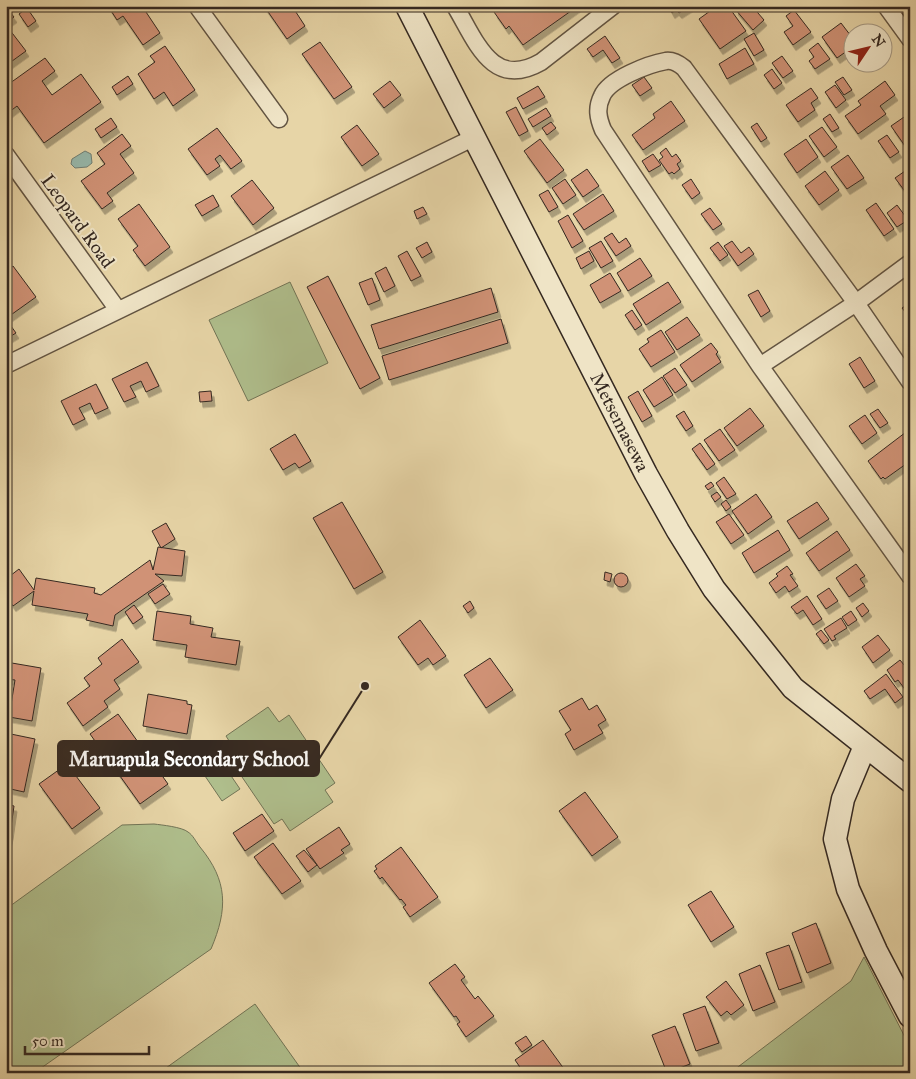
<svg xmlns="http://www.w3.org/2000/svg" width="916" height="1079" viewBox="0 0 916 1079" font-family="'IM FELL Great Primer',serif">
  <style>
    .green { fill: #afbe8c; stroke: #727456 }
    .water { fill: #97b8ab; stroke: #707f74 }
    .building { fill: #d09276; stroke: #352921; filter: url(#shadow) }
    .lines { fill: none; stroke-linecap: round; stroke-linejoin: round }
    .street-casing { stroke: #625442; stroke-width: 19 }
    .secondary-casing { stroke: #352921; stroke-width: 25 }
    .street { stroke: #efe4c6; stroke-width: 16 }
    .secondary { stroke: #efe4c6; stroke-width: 22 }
    .labels { text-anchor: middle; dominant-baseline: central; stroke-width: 4; stroke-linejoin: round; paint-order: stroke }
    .street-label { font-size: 19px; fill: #352921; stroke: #efe4c6 }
    .leader { fill: none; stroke: #352921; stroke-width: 2 }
    .callout-dot { fill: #352921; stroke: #efe4c6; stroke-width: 2 }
    .callout { fill: #352921; stroke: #352921; stroke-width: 2 }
    .callout-label { font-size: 20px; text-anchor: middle; font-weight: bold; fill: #fff }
  </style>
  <defs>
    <filter id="shadow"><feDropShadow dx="3" dy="5.5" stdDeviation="0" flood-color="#0004"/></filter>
  </defs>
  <rect width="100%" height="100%" fill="#e7d5a7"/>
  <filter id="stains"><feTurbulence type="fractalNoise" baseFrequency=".004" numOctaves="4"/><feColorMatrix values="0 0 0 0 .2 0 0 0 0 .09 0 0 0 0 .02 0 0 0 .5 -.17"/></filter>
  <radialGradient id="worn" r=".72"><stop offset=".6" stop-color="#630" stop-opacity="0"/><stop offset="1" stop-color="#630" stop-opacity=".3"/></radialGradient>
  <path class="green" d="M290 282 328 363 248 401 209 320Z
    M268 707 279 722 289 715 335 783 325 790 333 802 290 831 282 819 274 824 225 752 233 747 226 736Z
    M223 764 240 789 222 801 205 776Z
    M154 824C162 825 182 827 188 832 193 835 196 842 200 847 228 881 228 909 211 949L34 1073H6V909L122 825Z
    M864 957 910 1047V1073H730L851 981Z
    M255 1004 304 1073H159Z"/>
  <path class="water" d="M85 151 91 154 92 163 87 167 75 168 71 164 72 159Z"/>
  <path class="building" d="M108 6H142L160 33 143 45 123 16 117 20Z
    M264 6H292L305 26 287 39Z
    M494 6H578L523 45 509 26 506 29 494 12 497 10Z
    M668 6H690L679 13 676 10 672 13Z
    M717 6H728L746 31 720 49 699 19Z
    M738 6H752L764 20 753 30 735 9Z
    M6 7 14 17 6 23Z
    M27 8 36 21 28 27 19 14Z
    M794 10 811 32 793 45 784 32 793 26 786 16Z
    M841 23 854 40V46L837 58 822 37Z
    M6 25 26 51 8 64 6 61Z
    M754 33 764 50 754 56 744 39Z
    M605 36 620 58 612 63 603 50 593 57 587 49Z
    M320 42 352 87 334 99 302 54Z
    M818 43 830 59 815 69 809 61 814 57 809 50Z
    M165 46 195 90 173 106 164 92 154 99 138 74 155 62 150 56Z
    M745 48 754 64 727 79 719 64Z
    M782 56 793 71 783 78 772 63Z
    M45 58 55 71 42 81 52 95 81 74 101 102 44 143 17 106 8 113 6 110V98L9 95 6 91V86Z
    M772 69 782 83 774 89 764 75Z
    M128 76 133 84 117 95 112 87Z
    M644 77 652 88 640 96 632 85Z
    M843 77 852 90 844 95 835 82Z
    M390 81 401 95 384 108 373 94Z
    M885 81 895 95 880 106 886 114 858 134 845 116 861 105 858 101Z
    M835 85 846 100 836 108 825 92Z
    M538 86 545 97 523 109 517 98Z
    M811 88 818 98 811 103 815 110 798 122 786 105Z
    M671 101 685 121 643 150 632 135 655 118 653 114Z
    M516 107 528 131 519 136 506 112Z
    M546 108 551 116 533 127 528 119Z
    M830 114 839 128 832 132 823 119Z
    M907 115 910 119V142L905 146 891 126Z
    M111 118 117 127 101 138 95 129Z
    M551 122 556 128 547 135 542 128Z
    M757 123 767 138 761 142 751 127Z
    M357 125 379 154 362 166 341 137Z
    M822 127 837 147 824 157 809 136Z
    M217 128 242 161 231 169 220 155 215 159 220 166 207 175 188 149Z
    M122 134 131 146 120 154 134 173 107 193 113 201 102 209 81 181 105 164 97 153Z
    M887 135 899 152 890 158 878 141Z
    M540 139 564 170 547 183 524 151Z
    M806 139 818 157 797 173 784 154Z
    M666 148 672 157 676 154 681 161 677 164 680 169 674 174 672 172 669 174 659 160 663 157 660 153Z
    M653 154 661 165 649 172 642 161Z
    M848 155 864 178 847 189 831 167Z
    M587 169 599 186 583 197 571 180Z
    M825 171 839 190 819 205 805 186Z
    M905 171 910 178V198L895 178Z
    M565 179 576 195 563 204 552 188Z
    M691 179 700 193 692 199 682 185Z
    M252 180 274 208 253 225 231 196Z
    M548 190 558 207 549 212 539 195Z
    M603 194 614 211 584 230 573 214Z
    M213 195 219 206 202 216 195 205Z
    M876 203 894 229 884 236 866 210Z
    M139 204 170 247 145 266 133 250 138 246 118 219Z
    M897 205 908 220 897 227 887 213Z
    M423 207 427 214 417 219 414 211Z
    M910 207V219L904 211Z
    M710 208 722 224 713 230 701 214Z
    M568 215 583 241 572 248 558 221Z
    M612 233 619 243 626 238 631 246 616 256 604 238Z
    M601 241 613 261 601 268 589 248Z
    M732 241 741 253 749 247 754 254 738 266 724 246Z
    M427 242 432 252 422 258 416 248Z
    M718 242 728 255 720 261 710 248Z
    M407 251 421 276 411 281 398 256Z
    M589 251 594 261 581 269 576 258Z
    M640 258 652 276 628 291 617 273Z
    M13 266 36 297 8 317 6 315V271Z
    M386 267 395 286 384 292 375 273Z
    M610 273 621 291 600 303 590 285Z
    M328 276 380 378 360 389 307 287Z
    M372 278 380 300 368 305 359 283Z
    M668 282 681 302 646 325 633 304Z
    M491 288 498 312 379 349 371 325Z
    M758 290 770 311 761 317 748 295Z
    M910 303V318L902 308Z
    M632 310 642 325 635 330 625 315Z
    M687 317 700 335 677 350 665 332Z
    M6 319 16 333 6 339Z
    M501 319 508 343 389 380 382 356Z
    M661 330 675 352 651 367 639 349 649 342 647 339Z
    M711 343 718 352 716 354 721 362 692 382 680 365Z
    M860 357 875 381 864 388 849 364Z
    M147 362 159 386 146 392 141 381 130 386 136 397 124 402 112 379Z
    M675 368 687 385 675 393 663 376Z
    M662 377 673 395 654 407 643 390Z
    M96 384 108 408 95 414 90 403 79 408 85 419 73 425 61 401Z
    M211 391 212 401 200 402 199 392Z
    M638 391 652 416 642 422 628 397Z
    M750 408 764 426 737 446 724 428Z
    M878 409 888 423 880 428 870 414Z
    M684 411 693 426 686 431 676 416Z
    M865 415 877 433 862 444 849 426Z
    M720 429 735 450 719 461 704 440Z
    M910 429V443L905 447 910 454V459L905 463 906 464 885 479 883 477 881 479 868 461Z
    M295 434 311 461 299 468 295 463 283 470 270 449Z
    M700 443 715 464 707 470 692 449Z
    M724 477 736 494 727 499 716 483Z
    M711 482 714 486 708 490 705 486Z
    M717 492 721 497 715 502 711 496Z
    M756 494 772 517 748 534 732 511Z
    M726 500 731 507 726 511 721 504Z
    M342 502 383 572 354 589 313 518Z
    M817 502 829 519 799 539 787 521Z
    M729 514 744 535 731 544 716 522Z
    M166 523 175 539 161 548 152 531Z
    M778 530 790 550 754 573 742 553Z
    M837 531 850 550 819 571 806 553Z
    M158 547 185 551 182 576 155 574 164 581 115 615 113 626 86 620 88 614 32 605 34 591 13 606 6 596V579L19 569 34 590 36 578 95 588 94 593 101 595 150 560 153 570Z
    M856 564 865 576 860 579 865 586 849 597 836 578Z
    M787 566 793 574 790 575 798 586 789 592 785 586 776 593 769 583 778 576 776 574Z
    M605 572 612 574 610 582 604 580Z
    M614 580a7 7 0 1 1 14 0a7 7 0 1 1-14 0Z
    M163 584 170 594 155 604 148 594Z
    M829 588 838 601 826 609 817 596Z
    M807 596 822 619 813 625 803 610 797 614 791 607Z
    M470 601 474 608 468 613 463 606Z
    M863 603 869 611 862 617 856 608Z
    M134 605 143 617 133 624 125 612Z
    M157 611 191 616 190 624 213 628 211 637 240 641 236 665 185 657 187 645 153 640Z
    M851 611 857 620 848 626 842 617Z
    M841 618 847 628 834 636 836 639 832 641 824 629Z
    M420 620 446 656 433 665 428 658 418 665 398 637Z
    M821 630 829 640 824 644 816 634Z
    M878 635 890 650 873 663 862 647Z
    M122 639 139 662 114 680 120 689 104 701 108 707 83 726 67 703 90 686 84 678 102 664 98 658Z
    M910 652V662L905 655Z
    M490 658 513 690 486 708 464 675Z
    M900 660 909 671 906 672 910 678V690L907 692 898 680 895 682 887 670Z
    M6 662 41 668 32 721 9 717 15 680 6 679Z
    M886 674 903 697 895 703 885 689 870 699 864 691Z
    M148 694 187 701V704L192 705 187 734 143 726Z
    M582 698 589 710 597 705 606 720 598 725 603 733 574 750 565 734 571 730 559 711Z
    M118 714 168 784 140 804 90 734Z
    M6 733 35 739 24 792 6 788Z
    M67 764 100 808 72 829 39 784Z
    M585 792 618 837 592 856 559 811Z
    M6 804 14 806 10 834 6 833Z
    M262 814 274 831 245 851 233 833Z
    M339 827 350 844 341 850 344 853 320 869 306 849Z
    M6 833 10 834 6 854Z
    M273 843 301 881 282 894 254 857Z
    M401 847 438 897 410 917 403 907 406 905 401 899 400 900 382 877 380 879 374 871 377 869 375 866Z
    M304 850 317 865 308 872 296 856Z
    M711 891 734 927 711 942 688 905Z
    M816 923 831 963 807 973 792 933Z
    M789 945 802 982 779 990 766 953Z
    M455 964 465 977 461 980 475 999 478 996 494 1016 466 1037 457 1024 460 1022 456 1016 454 1017 429 983Z
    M760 965 775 1002 753 1011 739 974Z
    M726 981 744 1005 731 1015 727 1011 721 1016 706 997Z
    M705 1006 719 1043 696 1051 683 1014Z
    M675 1026 690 1064 667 1073 652 1035Z
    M526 1036 532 1045 522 1052 515 1043Z
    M543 1040 567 1073H524L515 1060Z"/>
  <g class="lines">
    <g class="street-casing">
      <path id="street" d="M197 6 279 119
        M455 6C476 41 492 90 541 62L613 6
        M886 6 910 39
        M6 155 118 310
        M6 365 475 137
        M760 366 856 303 910 263
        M910 382 856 303 684 68C679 64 673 60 666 61 649 64 609 79 602 96 596 108 598 118 603 130L760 366 910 576"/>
    </g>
    <g class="secondary-casing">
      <path id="secondary" d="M407 6 646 474 678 531 714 589 793 688 910 781
        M865 746 843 799 835 839 848 889 876 951 910 1016"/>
    </g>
    <use href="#street" class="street"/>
    <use href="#secondary" class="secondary"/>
  </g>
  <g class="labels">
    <g class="street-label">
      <text transform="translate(78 221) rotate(54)">Leopard Road</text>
      <text transform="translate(620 422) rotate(63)">Metsemasewa</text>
    </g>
  </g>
  <path class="leader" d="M365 686L319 759"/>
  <circle class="callout-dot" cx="365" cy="686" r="5"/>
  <rect class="callout" x="58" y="741" width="261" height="35" rx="5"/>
  <g class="callout-label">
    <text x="189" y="766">Maruapula Secondary School</text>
  </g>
  <rect width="916" height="1079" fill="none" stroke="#e7d5a7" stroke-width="25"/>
  <rect x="8" y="8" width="901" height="1064" fill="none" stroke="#352921" stroke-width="2.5"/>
  <rect x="12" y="12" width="891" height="1054" fill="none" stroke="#352921"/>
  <g transform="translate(868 48) rotate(55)"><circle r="24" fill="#efe4c6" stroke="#a59984"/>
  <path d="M0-4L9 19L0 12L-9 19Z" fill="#8f2418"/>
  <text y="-8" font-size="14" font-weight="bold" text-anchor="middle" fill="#352921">N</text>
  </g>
  <path d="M25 1046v8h124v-8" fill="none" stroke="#352921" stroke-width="2.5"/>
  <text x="32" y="1046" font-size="15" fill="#352921" stroke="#efe4c6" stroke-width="4" paint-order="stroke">50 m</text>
  <rect width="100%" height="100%" filter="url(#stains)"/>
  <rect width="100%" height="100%" fill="url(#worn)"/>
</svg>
